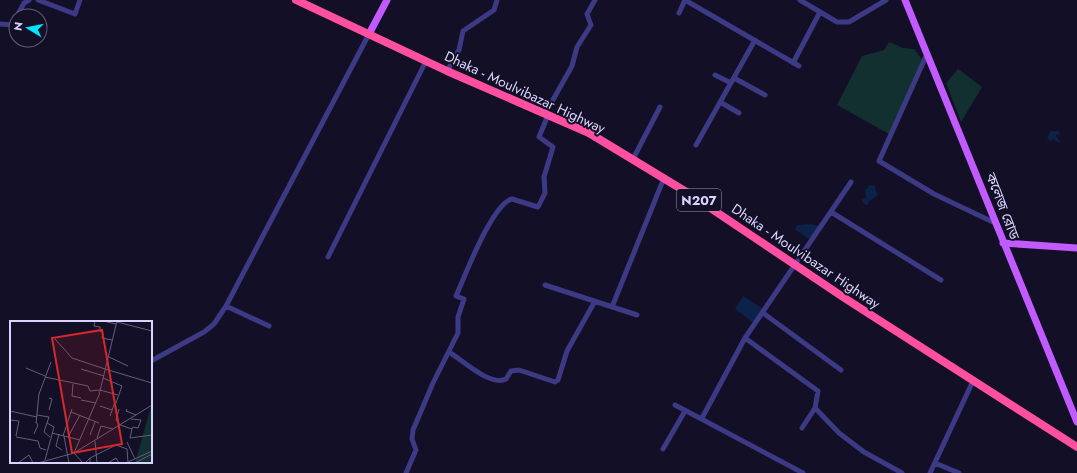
<svg xmlns="http://www.w3.org/2000/svg" width="1077" height="473" viewBox="0 0 1077 473" font-family="Jost,'Noto Sans Bengali',sans-serif">
  <style>
    .green { fill: #12302f }
    .water { fill: #0c2248 }
    .lines { fill: none; stroke-linecap: round; stroke-linejoin: round }
    .minor { stroke: #3d3a85; stroke-width: 5 }
    .major { stroke: #c25bff; stroke-width: 7 }
    .highway { stroke: #ff4fa3; stroke-width: 8 }
    .labels { text-anchor: middle; dominant-baseline: central; stroke-width: 4; stroke-linejoin: round; paint-order: stroke }
    .shield { fill: #130f26; stroke: #9e99be; stroke-width: 1 }
    .shield-label { font-size: 13px; font-weight: bold; fill: #d9d4ff }
    .street-label { font-size: 14px; fill: #d9d4ff; stroke: #130f26 }
    .inset-road { fill: none; stroke: #625e7d; stroke-width: 1 }
    .view { fill: #d62828; fill-opacity: 0.15; stroke: #d62828; stroke-width: 2 }
    .inset-edge { fill: none; stroke: #d9d4ff; stroke-width: 2 }
  </style>
  <rect width="100%" height="100%" fill="#130f26"/>
  <path class="green" d="M889 42 903 48 914 49 924 62 889 134 837 105 862 56 884 50Z
    M958 69 982 87 961 122 946 83Z"/>
  <path class="water" d="M1051 131H1059L1060 134 1056 135V136L1060 141 1059 143 1053 139 1051 141 1047 138Z
    M870 185 876 186 875 189 878 195 868 202 869 204 865 205 861 200 866 198 865 190Z
    M810 224 820 226 811 238H807L795 229 798 225Z
    M743 296 763 309 757 319 752 322 735 309Z"/>
  <g class="lines">
    <path class="minor" d="M38 0 75 14 80 0
      M800 0 837 22H849L886 0
      M679 13 685 0 799 66
      M17 16 24 3 29 0
      M0 24 13 25 16 19
      M927 54 879 161 934 194 995 223
      M793 63 820 12
      M447 71 459 50 463 31 494 10 497 0
      M715 75 731 83
      M734 78 765 95
      M720 102 739 113
      M545 114 572 66 577 47 591 25 587 14 595 0
      M696 145 755 40
      M633 159 660 107
      M831 212 941 280
      M328 257 426 61
      M545 285 637 315
      M226 306 269 326
      M612 307 664 178
      M763 313 841 370
      M745 338 818 391 815 408 839 433 864 452 902 473
      M449 352C461 359 490 387 506 379L511 371 519 370 555 382 558 380 567 351 595 301
      M151 361 204 332 214 324 226 306 369 34
      M675 405 803 473
      M702 418 745 338 851 182
      M802 428 815 408
      M663 449 685 411
      M935 463 959 473
      M406 473 416 450 412 439 413 430 433 383 458 333V317L464 299 456 296C465 276 492 204 512 199L538 207 545 193 544 177 553 147 539 137 548 115
      M930 473 973 381"/>
    <path class="major" d="M905 0 1077 422
      M369 34 387 0
      M1003 243 1077 248"/>
    <path class="highway" d="M296 0 447 71 589 133 688 193 846 299 1077 447"/>
  </g>
  <g class="labels">
    <rect class="shield" x="677" y="189" width="44" height="22" rx="3"/>
    <g class="shield-label">
      <text x="699" y="200">N207</text>
    </g>
    <g class="street-label">
      <text transform="translate(525 92) rotate(25)">Dhaka - Moulvibazar Highway</text>
      <text transform="translate(1003 206) rotate(69)">কলেজ রোড</text>
      <text transform="translate(806 256) rotate(34)">Dhaka - Moulvibazar Highway</text>
    </g>
  </g>
  <g transform="translate(10 321)">
    <rect width="142" height="142" fill="#130f26"/>
    <path d="M142 82V142H125Z" fill="#12302f"/>
    <path class="inset-road" d="M85 0 84 5 90 6V10L93 12 92 17 102 19M93 0 106 3M107 1 142 10M45 18 62 37 95 48M99 36 118 45M16 47 35 55M71 48 94 55M95 48 142 62M35 56 78 65 80 70 90 69M93 57 112 65 106 82M63 63 62 75 71 77M90 69 108 74M71 79 86 82M90 85 102 89M109 88 106 99 110 104 122 108 120 117 142 114M117 88 116 90 126 94M39 89 42 78 39 77M0 90 27 96M61 91 89 102M27 94 39 96 37 102 44 106 35 139M100 95 105 81M121 98 131 99 128 107 123 106 122 108M0 99 9 100 6 115M26 102 29 73 41 41M37 102 34 111 40 116M42 112 70 119M24 113 28 104 26 101M49 113 46 125 52 129M80 114 85 101M53 115 62 88M54 115 59 142M6 116 28 120 30 127 36 129M58 116 70 94M87 117 91 105 103 108M85 120 87 142M117 121 125 138M80 137 106 124 117 128 118 142M118 141 142 130M8 142 19 134 23 142M28 142 64 132 89 74 107 0M73 142 64 132 142 84M75 142 80 137V142M98 142 106 137 109 142M125 142 142 133"/>
    <path class="view" d="M92 9 112 123 62 132 42 17Z"/>
    <rect width="142" height="142" class="inset-edge"/>
  </g>
  <g transform="translate(28 28) rotate(280)"><circle r="19" fill="#130f26" stroke="#625e7d"/>
  <path d="M0-3L7 15L0 10L-7 15Z" fill="#00e5ff"/>
  <text y="-6" font-size="11" font-weight="bold" text-anchor="middle" fill="#d9d4ff">N</text>
  </g>
</svg>
